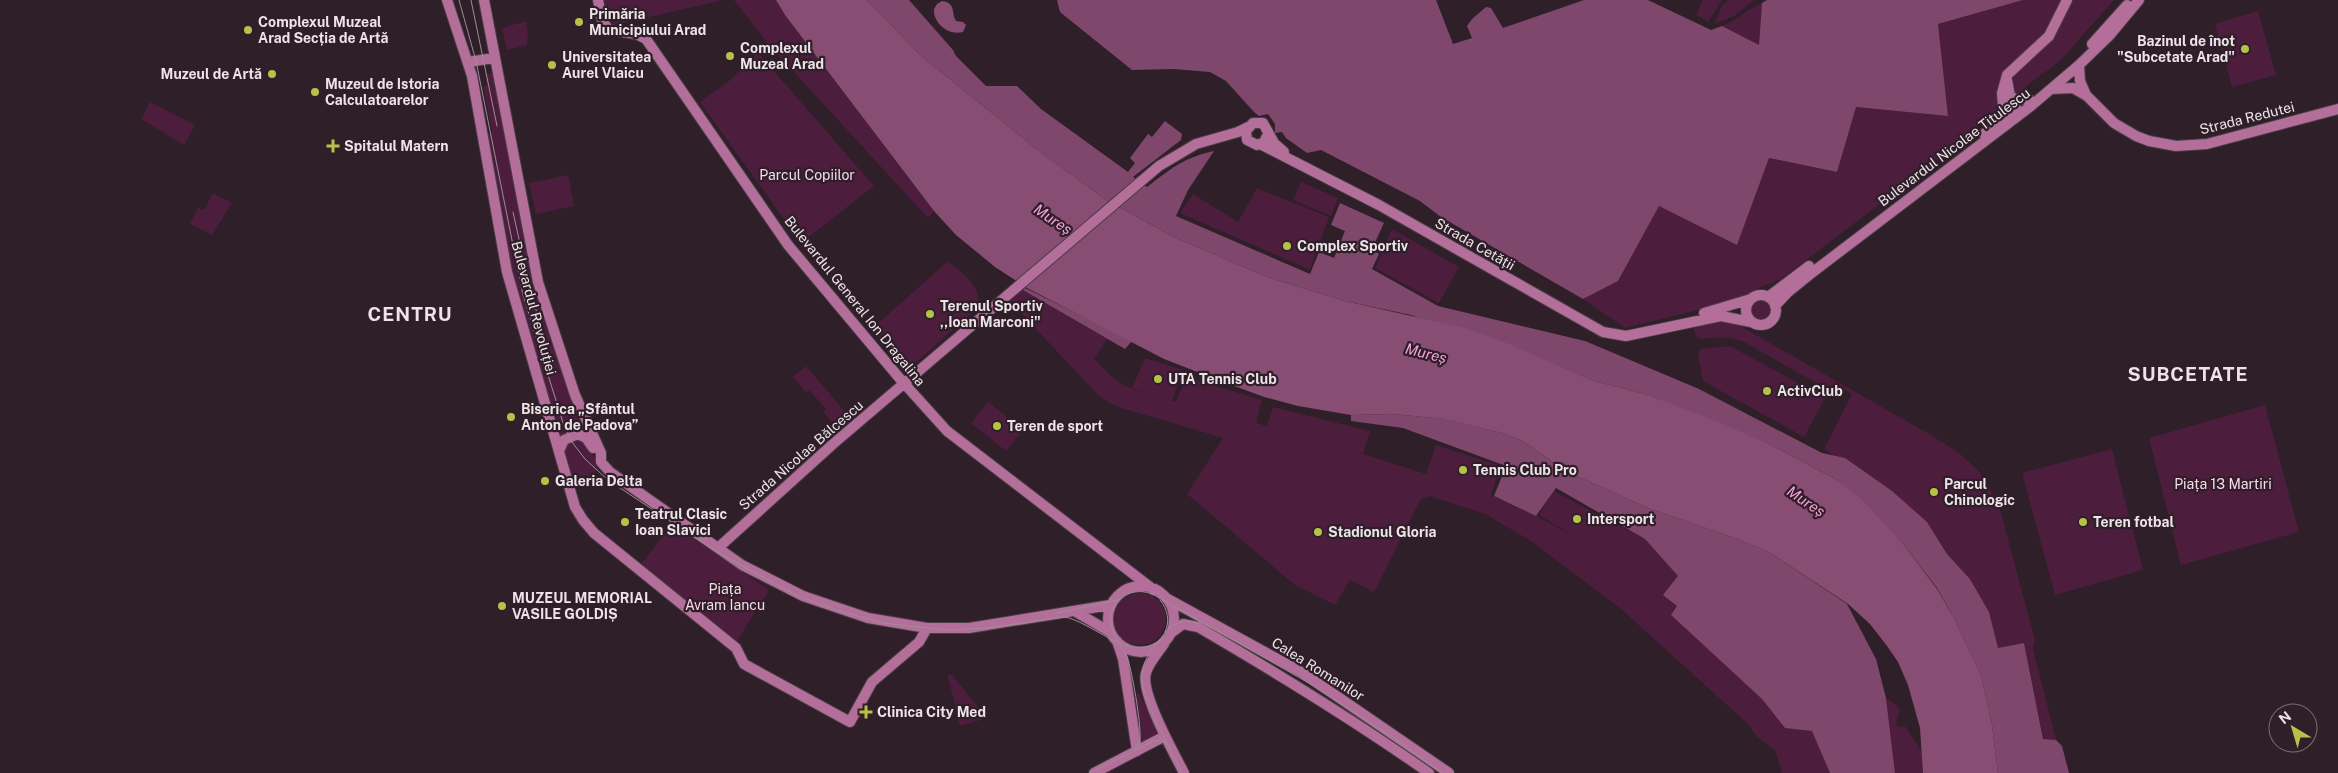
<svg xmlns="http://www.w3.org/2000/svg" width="2338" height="773" viewBox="0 0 2338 773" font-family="'Public Sans',sans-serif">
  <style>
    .green { fill: #4d1d3e }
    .forest { fill: #80476c }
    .water { fill: #874d73 }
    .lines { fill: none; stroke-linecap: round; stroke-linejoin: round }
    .major-casing { stroke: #4a3d45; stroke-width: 12 }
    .major { stroke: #b36e9a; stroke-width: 10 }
    .tram { stroke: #9c8f97; stroke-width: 1 }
    .poi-dot { fill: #b7c148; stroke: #2e1f28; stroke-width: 2 }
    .labels { text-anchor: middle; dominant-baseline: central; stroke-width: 4.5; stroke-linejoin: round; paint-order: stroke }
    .poi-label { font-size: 14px; font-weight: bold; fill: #eee3e9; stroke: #2e1f28; text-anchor: start }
    .street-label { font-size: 14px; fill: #eee3e9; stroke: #2e1f28 }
    .park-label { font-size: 14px; fill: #fcd7ed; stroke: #2e1f28 }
    .water-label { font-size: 15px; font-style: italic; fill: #f7a1d8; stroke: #2e1f28 }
    .district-label { font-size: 19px; font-weight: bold; letter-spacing: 1px; fill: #eee3e9; stroke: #2e1f28 }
  </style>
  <rect width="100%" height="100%" fill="#2e1f28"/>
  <path class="green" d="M604 0H723L615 25 607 18Z
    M734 0H776L785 15 934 211 928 218 770 46Z
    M1703 0H1722L1708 22 1696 15Z
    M1728 0H1754L1734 16 1714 24 1722 6Z
    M2023 0H2114L2060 61 2029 84 2010 103 1997 110 1930 166 1781 279 1754 290 1739 300 1625 328 1583 299 1618 281 1659 206 1737 245 1769 158 1837 172 1855 107 1948 116 1938 24Z
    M1762 3 1759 45 1722 26C1737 20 1748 9 1762 3Z
    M2258 11 2276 75 2232 87 2215 24Z
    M526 21 528 33 527 45 507 50 502 28Z
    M758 53 874 186 801 243 700 102 729 81Z
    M493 73 537 300 577 412 586 430 570 432 560 439 514 279 485 134 492 132 483 86 487 85 485 74Z
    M150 102 195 125 184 145 141 119Z
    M568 175 574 206 536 214 529 183Z
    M1301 182 1338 198 1331 216 1293 200Z
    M1257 188 1329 217 1310 270 1180 213 1193 194 1238 222Z
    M213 193 232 203 212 235 190 224 198 208 204 210Z
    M1392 229 1459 267 1439 303 1375 268Z
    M947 262C962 271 979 284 979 303L975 310 911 367 906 368 875 333 874 327Z
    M1023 290 1107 339 1094 359C1109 375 1121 387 1143 392L1132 388 1145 358 1183 370 1172 401H1176L1186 377 1262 400 1256 423 1267 426 1273 407 1370 431 1363 454 1426 474 1436 445 1501 466 1491 495 1536 516 1577 538 1539 515 1553 491 1645 539 1678 576 1677 607 1671 615 1762 699 1785 728 1812 730 1830 773H1782L1775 750 1757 737 1748 724 1621 609 1531 541 1485 514 1429 496 1420 500 1374 592 1350 580 1335 605 1295 585 1187 494 1223 438 1115 406 1098 395 1010 301Z
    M1750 310a11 11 0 1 1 22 0a11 11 0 1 1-22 0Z
    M1724 321 1742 327 1931 435 1959 453 1979 471 1990 489 2001 513 2035 640 2033 649 2056 740 2043 739 2024 643 1998 649 1989 612 1970 579 1947 554 1927 522 1824 449 1852 394 1837 385 1832 392 1744 342C1729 336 1717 337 1701 339L1696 336 1693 326Z
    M1730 346 1825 398 1804 437 1703 381 1698 355 1700 349Z
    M806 366 847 414 834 425 823 412 826 409 809 390 806 392 793 377Z
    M988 402 1023 430 1006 451 971 423Z
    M2265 405 2299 532 2181 565 2149 438Z
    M574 438 584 441 598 463 595 473 577 483 573 482 563 452 564 446Z
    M2112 449 2143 570 2055 595 2022 473Z
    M672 524 769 590 735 644 639 567Z
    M1114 619a26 26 0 1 1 52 0a26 26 0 1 1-52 0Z
    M949 674 952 675 987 718 960 726 948 677Z
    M1139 693 1157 731V737L1142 744 1136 694Z
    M1886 698 1896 705 1900 710 1896 723 1899 727 1905 726 1923 754V773H1895Z"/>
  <path class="forest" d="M867 0H909L953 50 956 56 986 86H1017L1041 109 1128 172 1135 163 1130 158 1148 134 1152 137 1165 121 1182 134 1181 140 1133 177 1147 187C1170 169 1185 157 1214 151L1188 190 1176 216 1310 274 1319 252 1334 258 1345 231 1331 225 1340 203 1384 223 1372 249 1379 254 1372 269 1438 306 1585 341 1699 389 1822 453 1845 458 1892 491 1927 522 1947 554 1970 579 1989 612 1998 648 2024 643 2043 739 2056 740 2062 746 2069 773H1998L1992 725 1981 675 1955 620 1937 588 1901 541 1837 480 1777 448 1649 395 1594 381 1554 364 1411 315 1345 301 1267 277 1172 236 1106 200 1034 147 920 55Z
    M1057 0H1436L1453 44 1472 38 1467 26 1472 19 1486 7 1491 8 1503 28 1584 0H1648L1711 30 1722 26 1759 45 1762 3 1767 0H2023L1938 24 1948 116 1856 107 1837 172 1769 158 1737 245 1659 206 1618 281 1583 299 1441 217 1420 201 1321 150 1307 153 1286 138 1282 132 1275 133V124L1268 114 1259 116 1254 112 1226 81 1210 72 1174 69 1132 70 1060 12Z
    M1025 288 1132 341 1125 349 1023 290Z
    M1393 414 1445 419 1502 433 1523 441 1564 470 1648 508 1740 540 1769 552 1847 604 1876 659 1886 698 1895 773H1830L1812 731 1785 728 1762 699 1671 615 1677 606 1663 595 1678 576 1645 539 1556 488 1536 516 1494 496 1506 466 1403 428 1351 421V415Z"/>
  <path class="water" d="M776 0H867L920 55 1034 147 1106 200 1172 236 1267 277 1345 301 1465 328 1509 344 1594 381 1649 395 1721 423 1777 448 1837 480 1860 498 1901 541 1937 589 1955 620 1981 675 1992 725 1998 773H1923L1920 728 1908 685 1898 662 1887 646 1870 624 1848 604 1769 552 1740 540 1648 508 1564 470 1523 441 1502 433 1444 419 1393 414 1351 415 1298 406 1264 397 1205 375 1164 359 1027 288 995 267 956 235 934 211 785 15Z
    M942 1C956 3 951 12 956 21L963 22 966 25 963 32C949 36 933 24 934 9L937 4Z"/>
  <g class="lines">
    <g class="major-casing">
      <path id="major" d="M447 0 472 76 507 272 575 507 583 520 594 533 736 648 744 664 850 722 872 682 919 642 927 628
        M484 0 538 282 575 395 601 453V462L610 472 742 565 803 596 868 618 927 628H969L1110 605
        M598 0 602 20 609 30 636 34 646 39 788 245 901 380 947 431 1154 590
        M2092 44 2127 5
        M468 62 494 58
        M2079 65 2080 81 2086 95
        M2007 80 2010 96 2017 100 2029 99
        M2051 89 2073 88 2087 96 2114 123 2136 136 2149 141 2176 146 2207 144 2338 109
        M2004 119 2002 93 2007 75 2049 36 2067 0
        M1268 134 1264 142 1257 145 1247 140 1246 131 1253 123H1263L1274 143 1284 152
        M1984 134 2017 109
        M1260 144 1379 205 1603 332 1626 336 1721 316 1751 322
        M1746 310a15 15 0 1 1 30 0a15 15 0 1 1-30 0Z
        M1768 297 1809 266
        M1775 306 1788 292 1809 275 2031 106 2079 65 2109 36 2139 0
        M1704 313 1751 299
        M559 451 564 440 578 434 586 438 593 448
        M718 548 833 444 1159 166 1196 144 1238 132 1248 127
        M1108 619a33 33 0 1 1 66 0a33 33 0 1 1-66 0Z
        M1166 598 1303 673 1449 773
        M1076 612 1110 632
        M1171 633 1183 624 1198 627C1277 673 1354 720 1429 773
        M1117 641 1123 659 1137 751
        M1164 644C1158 653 1149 662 1146 673 1140 693 1174 753 1184 773
        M1094 773 1165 736"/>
    </g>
    <use href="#major" class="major"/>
    <path class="tram" d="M459 0 476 61 523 295 564 426 572 442 585 459 608 480 712 549 794 594 833 609 883 623 947 630 986 628 1065 617C1094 623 1132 665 1161 639
      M471 0 497 126
      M513 212 531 293 551 360
      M1160 600C1168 610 1170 621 1165 632
      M1057 613 1118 600
      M1133 751C1136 747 1140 743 1140 737 1141 723 1132 670 1127 657 1122 645 1112 636 1111 622 1109 598 1134 585 1154 595L1307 682 1394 738 1442 773
      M1090 773 1153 741 1162 740 1169 746
      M1182 773C1172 751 1139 696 1142 674 1143 658 1155 647 1164 634 1172 623 1185 618 1198 624"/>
  </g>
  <g class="poi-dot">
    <circle cx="579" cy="22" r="5"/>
    <circle cx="248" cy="30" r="5"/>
    <circle cx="2245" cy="49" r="5"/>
    <circle cx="730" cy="56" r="5"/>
    <circle cx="552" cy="65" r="5"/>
    <circle cx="272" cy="74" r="5"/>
    <circle cx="315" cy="92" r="5"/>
    <path d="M330.5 138.5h5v5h5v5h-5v5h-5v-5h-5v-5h5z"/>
    <circle cx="1287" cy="246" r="5"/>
    <circle cx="930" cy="314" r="5"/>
    <circle cx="1158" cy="379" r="5"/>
    <circle cx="1767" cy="391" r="5"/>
    <circle cx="511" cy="417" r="5"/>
    <circle cx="997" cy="426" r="5"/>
    <circle cx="1463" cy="470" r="5"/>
    <circle cx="545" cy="481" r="5"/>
    <circle cx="1934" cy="492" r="5"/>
    <circle cx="1577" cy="519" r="5"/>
    <circle cx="625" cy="522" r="5"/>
    <circle cx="2083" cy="522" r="5"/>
    <circle cx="1318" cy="532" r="5"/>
    <circle cx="502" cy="606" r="5"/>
    <path d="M863.5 704.5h5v5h5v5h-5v5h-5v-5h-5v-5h5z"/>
  </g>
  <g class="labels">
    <g class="poi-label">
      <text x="589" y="14">Primăria<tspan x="589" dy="16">Municipiului Arad</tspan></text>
      <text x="258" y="22">Complexul Muzeal<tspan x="258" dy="16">Arad Secția de Artă</tspan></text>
      <text x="2235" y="41" text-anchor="end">Bazinul de înot<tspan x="2235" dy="16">"Subcetate Arad"</tspan></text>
      <text x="740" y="48">Complexul<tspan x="740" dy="16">Muzeal Arad</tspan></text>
      <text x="562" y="57">Universitatea<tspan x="562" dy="16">Aurel Vlaicu</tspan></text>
      <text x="262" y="74" text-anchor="end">Muzeul de Artă</text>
      <text x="325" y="84">Muzeul de Istoria<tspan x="325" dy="16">Calculatoarelor</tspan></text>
      <text x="344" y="146">Spitalul Matern</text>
      <text x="1297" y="246">Complex Sportiv</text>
      <text x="940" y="306">Terenul Sportiv<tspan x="940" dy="16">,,Ioan Marconi"</tspan></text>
      <text x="1168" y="379">UTA Tennis Club</text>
      <text x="1777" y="391">ActivClub</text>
      <text x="521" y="409">Biserica „Sfântul<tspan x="521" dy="16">Anton de Padova”</tspan></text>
      <text x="1007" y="426">Teren de sport</text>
      <text x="1473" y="470">Tennis Club Pro</text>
      <text x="555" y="481">Galeria Delta</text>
      <text x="1944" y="484">Parcul<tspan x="1944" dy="16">Chinologic</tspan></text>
      <text x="635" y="514">Teatrul Clasic<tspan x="635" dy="16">Ioan Slavici</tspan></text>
      <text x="1587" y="519">Intersport</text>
      <text x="2093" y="522">Teren fotbal</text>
      <text x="1328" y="532">Stadionul Gloria</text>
      <text x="512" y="598">MUZEUL MEMORIAL<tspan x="512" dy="16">VASILE GOLDIȘ</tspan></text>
      <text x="877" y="712">Clinica City Med</text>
    </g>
    <g class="street-label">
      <text transform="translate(2247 118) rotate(-14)">Strada Redutei</text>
      <text transform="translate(1954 147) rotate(-37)">Bulevardul Nicolae Titulescu</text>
      <text transform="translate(1475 244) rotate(30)">Strada Cetății</text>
      <text transform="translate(855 301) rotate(51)">Bulevardul General Ion Dragalina</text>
      <text transform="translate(534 308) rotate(75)">Bulevardul Revoluției</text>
      <text transform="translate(801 455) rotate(-41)">Strada Nicolae Bălcescu</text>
      <text transform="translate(1318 669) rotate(32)">Calea Romanilor</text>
    </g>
    <g class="park-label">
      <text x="807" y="175">Parcul Copiilor</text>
      <text x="2223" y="484">Piața 13 Martiri</text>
      <text x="725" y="589">Piața<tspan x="725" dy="16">Avram Iancu</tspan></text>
    </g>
    <g class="water-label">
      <text transform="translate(1053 219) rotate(34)">Mureș</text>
      <text transform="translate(1426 353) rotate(14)">Mureș</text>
      <text transform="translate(1806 501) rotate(34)">Mureș</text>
    </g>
    <g class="district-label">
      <text x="410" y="314">CENTRU</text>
      <text x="2188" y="374">SUBCETATE</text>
    </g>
  </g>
  <g transform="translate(2293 728) rotate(322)"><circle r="24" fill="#2e1f28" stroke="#7b6d75"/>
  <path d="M0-4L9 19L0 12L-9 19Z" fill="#b7c148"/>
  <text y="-8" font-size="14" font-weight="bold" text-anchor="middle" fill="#eee3e9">N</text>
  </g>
</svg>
